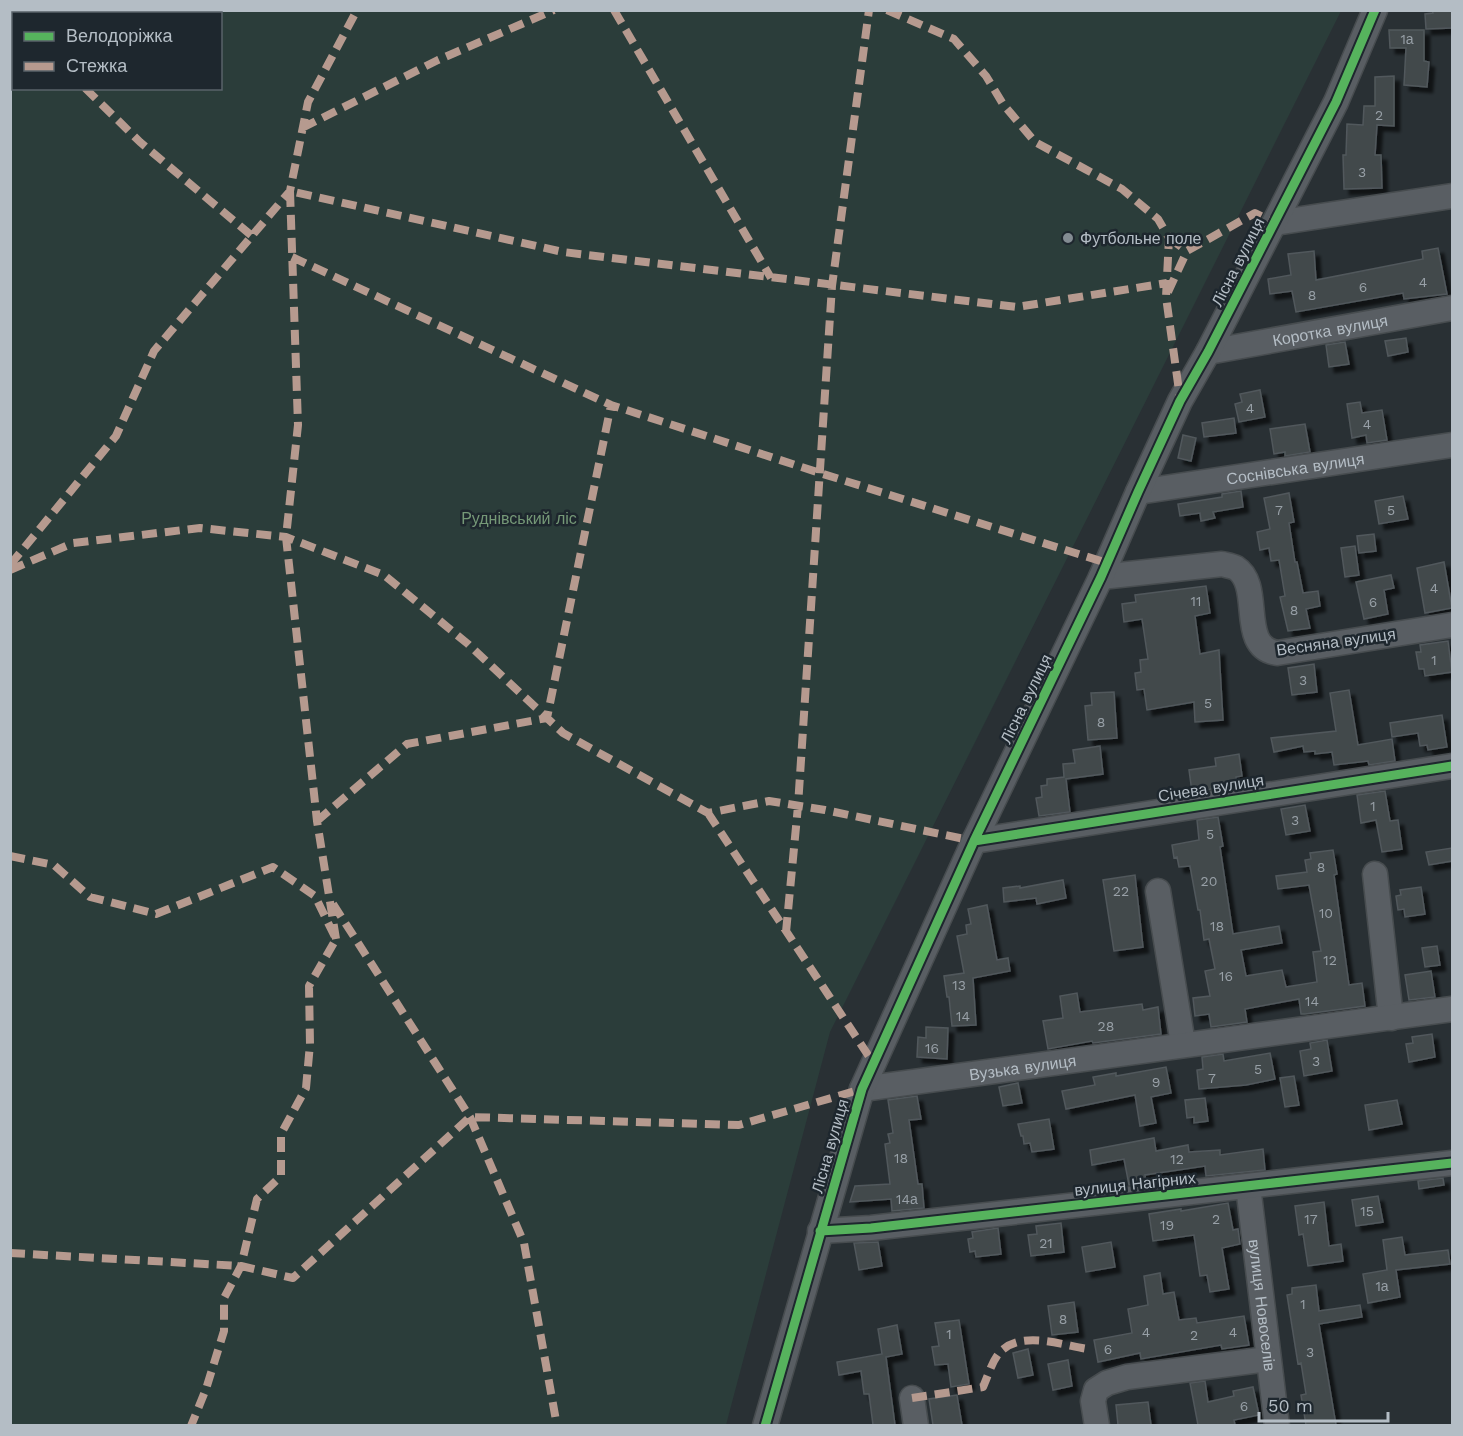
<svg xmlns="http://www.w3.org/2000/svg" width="1463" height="1436" viewBox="0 0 1463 1436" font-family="'Work Sans',sans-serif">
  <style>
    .green { fill: #2b3d3a; fill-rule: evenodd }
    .building { fill: #43494c; stroke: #51585c; stroke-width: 1.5; filter: url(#shadow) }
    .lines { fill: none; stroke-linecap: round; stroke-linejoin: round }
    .minor-casing { stroke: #474c4f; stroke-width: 27 }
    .minor { stroke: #595e63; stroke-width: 24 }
    .quiet { stroke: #b69a8f; stroke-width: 8; stroke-dasharray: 15 8; stroke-linecap: butt }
    .cycleway-casing { stroke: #1e272e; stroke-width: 13 }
    .cycleway { stroke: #56b35d; stroke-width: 9 }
    .poi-dot { fill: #838c92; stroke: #1e272e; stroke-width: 2 }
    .labels { text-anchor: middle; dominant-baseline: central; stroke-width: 5; stroke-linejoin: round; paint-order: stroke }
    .number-label { font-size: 14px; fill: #98a0a7 }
    .poi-label { font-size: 16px; fill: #b4bdc5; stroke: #1e272e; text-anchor: start }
    .street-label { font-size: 16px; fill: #b4bdc5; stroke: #1e272e }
    .park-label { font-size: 16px; fill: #759877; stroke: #1e272e }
  </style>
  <defs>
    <filter id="shadow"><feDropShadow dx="5.5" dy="5.5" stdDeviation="1.5" flood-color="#0009"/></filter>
  </defs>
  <rect width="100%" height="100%" fill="#293034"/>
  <path class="green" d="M10 11H1341L830 1032 726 1425H11ZM14 14H220V88H14Z"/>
  <path class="building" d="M1432 10H1452V28L1426 29 1425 14 1433 13Z
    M1389 30H1424V61L1429 62 1427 87 1404 85 1406 48H1390Z
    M1394 76V126L1377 125 1375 155H1381L1382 188 1344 189 1343 155H1346L1347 124 1363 125 1364 106H1375V77Z
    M1438 248 1447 294 1404 299 1403 293 1296 312 1292 291 1270 294 1268 279 1291 275 1288 254 1314 251 1316 280 1423 259 1422 251Z
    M1406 338 1408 352 1388 356 1385 341Z
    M1345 342 1349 364 1329 367 1326 345Z
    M1260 390 1265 417 1239 422 1235 404 1242 402 1240 394Z
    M1360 402 1362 413 1382 410 1387 440 1367 443 1366 435 1352 438 1347 404Z
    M1234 418 1236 433 1204 437 1202 423Z
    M1305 424 1310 452 1285 456V452L1274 454 1270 429Z
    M1183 435 1196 438 1191 461 1178 458Z
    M1241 491 1243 507 1213 512 1215 518 1201 521 1200 513 1180 516 1178 504 1222 497V494Z
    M1289 493 1294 522 1289 523 1295 562H1297L1303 593 1318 591 1320 606 1306 609 1310 628 1288 631 1280 597 1285 596 1279 560 1271 561 1269 548 1260 550 1257 532 1270 529 1264 498Z
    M1403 496 1408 519 1379 524 1375 501Z
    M1374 534 1376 551 1359 553 1357 536Z
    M1355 546 1359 575 1345 577 1341 548Z
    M1444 562 1452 608 1425 613 1417 568Z
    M1391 575 1394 588 1384 590 1388 614 1364 619 1356 582Z
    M1206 586 1210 613 1195 616 1200 654 1219 650 1223 720 1195 722 1194 702 1147 710 1144 689 1137 690 1135 673 1141 672 1140 660 1148 659 1142 619 1124 622 1122 604 1136 602 1135 595Z
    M1448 641 1452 672 1425 676 1424 669H1419L1416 652H1421L1420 645Z
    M1314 664 1317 692 1292 695 1288 668Z
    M1349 690 1358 745 1392 739 1395 761 1369 765 1368 761 1334 765 1332 752 1315 754V751L1304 752 1303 746 1274 752 1271 738 1336 731 1330 693Z
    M1114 692 1117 738 1088 740 1085 706 1092 705 1091 693Z
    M1442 715 1447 747 1428 750 1427 745 1420 746 1418 733 1392 737 1390 723Z
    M1100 746 1103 774 1066 779 1070 812 1039 816 1036 798 1042 797 1041 786 1047 785V779L1064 777 1063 764 1075 763 1073 750Z
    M1239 754 1242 776 1236 777 1237 785 1192 792 1189 770 1216 766 1215 758Z
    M1385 791 1390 821 1398 820 1402 849 1382 852 1376 820 1361 823 1357 795Z
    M1305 805 1310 831 1286 835 1281 809Z
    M1218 817 1223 846 1220 847 1233 934 1279 926 1282 943 1241 950 1246 976 1282 970 1286 987 1317 982 1313 952 1321 951 1309 885 1278 889 1276 876 1307 872 1305 860 1311 859 1310 853 1333 850 1337 874 1334 875 1349 985 1362 983 1365 1006 1305 1014H1301L1299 999 1245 1009 1247 1022 1211 1027 1209 1014 1195 1016 1193 998 1210 996 1205 971 1215 969 1209 939 1204 940 1200 910H1198L1190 866 1179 867 1177 857 1174 858 1172 845 1199 840 1197 820Z
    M1452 848V861L1429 865 1426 852Z
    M1135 875 1143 947 1114 951 1103 880Z
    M1063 880 1066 898 1037 904 1036 898 1004 902 1003 888 1020 886V888Z
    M1421 887 1425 914 1405 917 1404 909 1398 910 1396 896 1401 895 1400 890Z
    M987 905 997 960 1008 958 1010 971 973 978 976 1025 952 1026 949 997H947L944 976 964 973 957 936 967 934 966 925 971 924 968 909Z
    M1437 946 1440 965 1425 967 1422 948Z
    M1431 971 1435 997 1409 1000 1405 975Z
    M1077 993 1080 1012 1142 1004 1143 1010 1158 1007 1161 1034 1093 1043 1092 1041 1048 1049 1043 1021 1063 1018 1060 996Z
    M926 1027 948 1028 947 1059 917 1057 918 1037 926 1038Z
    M1432 1034 1435 1057 1409 1062 1406 1044 1413 1043 1412 1037Z
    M1327 1040 1332 1071 1304 1076 1300 1051 1311 1049 1310 1043Z
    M1270 1053 1275 1079 1246 1085 1199 1089 1197 1070 1203 1069 1202 1057 1223 1054 1224 1061Z
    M1166 1067 1171 1093 1151 1097 1156 1123 1140 1126 1135 1095 1066 1109 1062 1091 1095 1085 1093 1077 1116 1073V1076Z
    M1294 1076 1299 1105 1285 1107 1280 1078Z
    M1018 1083 1022 1103 1003 1106 999 1087Z
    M917 1096 921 1119 909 1120 918 1184H922L924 1208 892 1211 891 1199 850 1202 855 1186 890 1184 885 1144 890 1143 888 1134 893 1133 888 1100Z
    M1205 1098 1208 1121 1194 1123V1117L1187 1118 1185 1100Z
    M1397 1100 1402 1124 1369 1130 1365 1105Z
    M1049 1119 1054 1149 1032 1152 1030 1143 1024 1144 1023 1136H1021L1018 1124Z
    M1154 1138 1156 1151 1188 1145 1189 1152 1220 1150V1155L1263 1149 1265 1170 1206 1176 1205 1166 1145 1175 1146 1183 1129 1185 1124 1159 1092 1165 1090 1150Z
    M1443 1178 1444 1185 1419 1189 1418 1181Z
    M1378 1196 1383 1222 1356 1226 1352 1200Z
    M1324 1202 1329 1246 1341 1244 1343 1261 1308 1266 1303 1234 1299 1235 1295 1206Z
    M1228 1203 1233 1230 1238 1229 1240 1244 1222 1248 1229 1289 1210 1292 1207 1275 1200 1276 1194 1235 1153 1241 1149 1214 1181 1209V1211Z
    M1061 1223 1064 1252 1031 1256 1028 1235 1037 1234 1036 1226Z
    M998 1228 1001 1254 976 1257 975 1251 970 1252 968 1239 973 1238 972 1232Z
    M1402 1237 1405 1255 1448 1250 1450 1264 1396 1270 1400 1297 1368 1303 1363 1274 1387 1270 1383 1240Z
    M878 1242 882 1266 859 1270 854 1243Z
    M1111 1242 1115 1267 1086 1272 1082 1247Z
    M1160 1273 1163 1294 1174 1292 1179 1320 1196 1318 1197 1323 1244 1316 1249 1345 1222 1349 1221 1345 1141 1359 1140 1353 1098 1362 1094 1340 1132 1333 1128 1309 1148 1305 1144 1276Z
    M1316 1285 1319 1311 1360 1305 1362 1317 1319 1324 1336 1425H1306L1301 1395 1306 1394 1301 1363 1298 1364 1287 1295 1292 1294V1288Z
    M1074 1302 1078 1332 1052 1335 1048 1306Z
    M959 1320 969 1384 951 1387 948 1364 935 1365 932 1347 939 1346 935 1323Z
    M897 1325 902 1354 886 1357 895 1425H873L869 1394H864L861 1371 839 1375 837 1362 882 1354 878 1329Z
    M1028 1349 1033 1375 1018 1378 1013 1353Z
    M1068 1360 1072 1386 1053 1390 1048 1364Z
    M1205 1381 1208 1402 1234 1396 1233 1391 1253 1387 1259 1415 1234 1420 1235 1425H1198L1190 1383Z
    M957 1395 962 1425H933L929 1399Z
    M1148 1402 1151 1425H1118L1116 1405Z"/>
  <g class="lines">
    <g class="minor-casing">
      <g id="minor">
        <path d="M1275 223 1452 196"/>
        <path id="s1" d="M1208 352 1452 308"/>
        <path id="s2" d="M1138 492 1452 445"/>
        <path d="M1101 577 1222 564C1226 565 1232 566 1236 568 1264 586 1237 647 1277 653L1452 625"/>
        <path d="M974 841 1452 766"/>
        <path d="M1375 874 1391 1018"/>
        <path d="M1158 891 1183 1044"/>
        <path id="s3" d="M862 1089 1452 1009"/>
        <path id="s4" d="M1248 1186 1277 1426"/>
        <path d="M820 1231 871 1228 1452 1163"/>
        <path d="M912 1398 916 1426"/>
        <path d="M765 1426 862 1089 974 841 1101 577 1138 492 1180 401 1208 352 1336 102 1375 10"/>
        <path d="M1097 1426 1093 1401 1096 1390 1107 1383 1127 1377 1268 1359"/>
      </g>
    </g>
    <use href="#minor" class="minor"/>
    <path class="quiet" d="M614 10 771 278
      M887 10 954 39 986 76 1003 104 1035 142 1122 189 1158 219 1169 238 1166 297 1180 398
      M10 11 16 14
      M85 88 140 142 252 236
      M302 128 438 60 554 10
      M1169 238 1187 251 1255 213 1275 223
      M292 257 611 405 820 473 1107 563
      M1168 292 1187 251
      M10 565 116 436 154 351 290 191 308 102 357 10
      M10 570 73 543 200 528 286 537 384 575 468 644 563 733 708 813 769 801 825 810 974 841
      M708 813 874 1064
      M317 821 407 744 547 718 611 405
      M10 856 54 865 90 897 156 914 273 867 315 896 336 939 309 986 310 1044 306 1088 281 1134V1176L257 1199 241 1266 224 1298V1331L206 1389 191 1426
      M333 904 470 1117 524 1243 557 1426
      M786 932 798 806 832 286 869 10
      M336 939 317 821 286 537 298 425 290 191 563 252 1017 307 1167 283
      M10 1253 241 1266 293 1278 470 1117 739 1125 862 1089
      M912 1398 983 1387C988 1376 992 1361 1000 1352 1022 1330 1061 1345 1088 1349"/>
    <g class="cycleway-casing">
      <path id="cycleway" d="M974 841 1452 766
        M820 1231 871 1228 1452 1163
        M765 1426 862 1089 974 841 1101 577 1138 492 1180 401 1208 352 1336 102 1375 10"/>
    </g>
    <use href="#cycleway" class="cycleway"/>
  </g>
  <circle class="poi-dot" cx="1068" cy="238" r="6"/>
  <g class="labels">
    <g class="number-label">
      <text x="1407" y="39">1а</text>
      <text x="1379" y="115">2</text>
      <text x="1362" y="172">3</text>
      <text x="1423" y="282">4</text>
      <text x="1363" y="287">6</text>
      <text x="1312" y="295">8</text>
      <text x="1250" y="408">4</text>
      <text x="1367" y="424">4</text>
      <text x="1279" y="510">7</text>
      <text x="1391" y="510">5</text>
      <text x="1434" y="588">4</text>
      <text x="1196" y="601">11</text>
      <text x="1373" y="602">6</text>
      <text x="1294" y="610">8</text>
      <text x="1434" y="660">1</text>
      <text x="1303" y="680">3</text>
      <text x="1208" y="703">5</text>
      <text x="1101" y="722">8</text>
      <text x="1373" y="806">1</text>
      <text x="1295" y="820">3</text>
      <text x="1210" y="834">5</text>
      <text x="1321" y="867">8</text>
      <text x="1209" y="881">20</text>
      <text x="1121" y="891">22</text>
      <text x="1326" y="913">10</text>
      <text x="1217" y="926">18</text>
      <text x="1330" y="960">12</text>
      <text x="1226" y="976">16</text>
      <text x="959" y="985">13</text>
      <text x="1312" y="1001">14</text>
      <text x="963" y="1016">14</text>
      <text x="1106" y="1026">28</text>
      <text x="932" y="1048">16</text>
      <text x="1316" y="1061">3</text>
      <text x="1258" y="1069">5</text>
      <text x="1212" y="1078">7</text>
      <text x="1156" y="1082">9</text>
      <text x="901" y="1158">18</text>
      <text x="1177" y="1159">12</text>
      <text x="907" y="1199">14а</text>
      <text x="1367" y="1211">15</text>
      <text x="1216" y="1219">2</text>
      <text x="1311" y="1219">17</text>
      <text x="1167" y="1225">19</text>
      <text x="1046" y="1243">21</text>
      <text x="1382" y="1286">1а</text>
      <text x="1303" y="1304">1</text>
      <text x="1063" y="1319">8</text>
      <text x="1146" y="1332">4</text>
      <text x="1233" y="1332">4</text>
      <text x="949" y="1334">1</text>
      <text x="1194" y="1335">2</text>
      <text x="1108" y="1349">6</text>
      <text x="1310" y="1352">3</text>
      <text x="1244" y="1406">6</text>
    </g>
    <g class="poi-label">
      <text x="1080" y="238">Футбольне поле</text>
    </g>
    <g class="street-label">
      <text transform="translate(1238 262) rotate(-63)">Лісна вулиця</text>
      <text stroke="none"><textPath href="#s1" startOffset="124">Коротка вулиця</textPath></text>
      <text stroke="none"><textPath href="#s2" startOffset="159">Соснівська вулиця</textPath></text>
      <text transform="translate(1336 642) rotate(-8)">Весняна вулиця</text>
      <text transform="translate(1026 699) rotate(-64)">Лісна вулиця</text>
      <text transform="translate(1211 788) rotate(-9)">Січева вулиця</text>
      <text stroke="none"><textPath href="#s3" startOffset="162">Вузька вулиця</textPath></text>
      <text transform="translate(830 1146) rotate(-74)">Лісна вулиця</text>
      <text transform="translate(1135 1184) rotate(-6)">вулиця Нагірних</text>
      <text stroke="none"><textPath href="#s4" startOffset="120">вулиця Новоселів</textPath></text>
    </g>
    <g class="park-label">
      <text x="519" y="518">Руднівський ліс</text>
    </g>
  </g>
  <rect width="1463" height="1436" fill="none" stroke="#b4bdc5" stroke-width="24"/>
  <rect x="12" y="12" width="210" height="78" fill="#1e272e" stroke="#5a636a" stroke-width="1.5"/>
  <rect x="24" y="32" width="30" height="9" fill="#56b35d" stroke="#5a636a" stroke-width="1.5"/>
  <text x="66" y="42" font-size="18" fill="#b4bdc5">Велодоріжка</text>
  <rect x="24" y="62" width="30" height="9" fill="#b69a8f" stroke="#5a636a" stroke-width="1.5"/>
  <text x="66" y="72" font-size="18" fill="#b4bdc5">Стежка</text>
  <path d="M1259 1412v9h129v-9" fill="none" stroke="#b4bdc5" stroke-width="3"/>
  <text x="1268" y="1412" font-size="18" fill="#b4bdc5" stroke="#1e272e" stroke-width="4.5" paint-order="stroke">50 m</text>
</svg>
